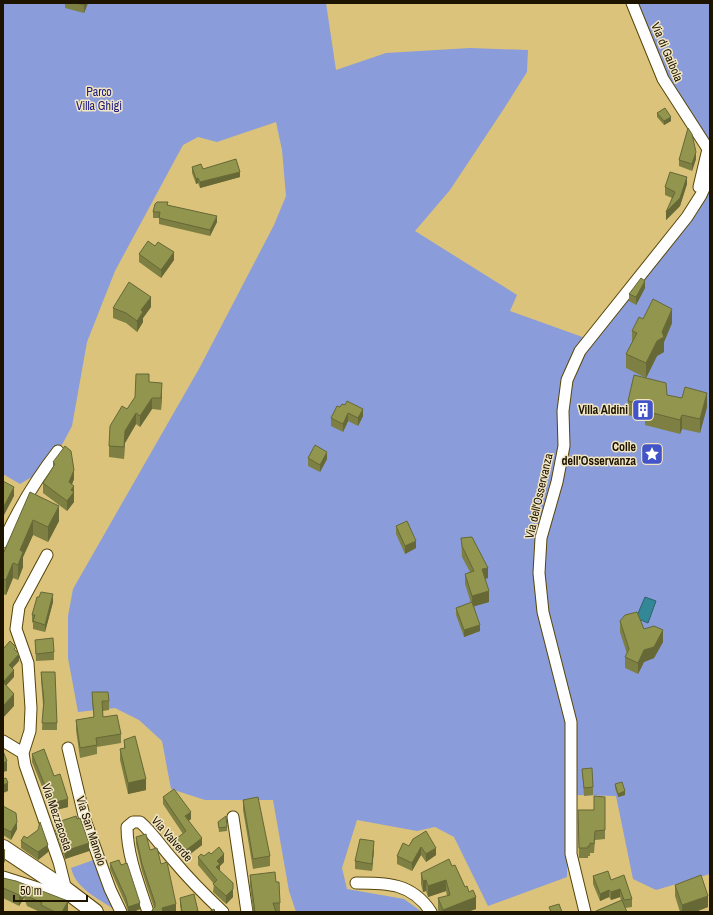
<svg xmlns="http://www.w3.org/2000/svg" width="713" height="915" viewBox="0 0 713 915" font-family="'Archivo Narrow',sans-serif">
  <style>
    .green { fill: #8a9cda }
    .water { fill: #338796; stroke: #2c6469 }
    .lines { fill: none; stroke-linecap: round; stroke-linejoin: round }
    .street-casing { stroke: #574509; stroke-width: 13 }
    .secondary-casing { stroke: #574509; stroke-width: 18 }
    .street { stroke: #fff; stroke-width: 11 }
    .secondary { stroke: #fff; stroke-width: 16 }
    .wall { fill: #7d8042 }
    .shaded-wall { fill: #666836 }
    .building { fill: #91954d; stroke: #666836 }
    .labels { text-anchor: middle; dominant-baseline: central; stroke-width: 3; stroke-linejoin: round; paint-order: stroke }
    .street-label { font-size: 12px; fill: #1d1400; stroke: #f1e5c2 }
    .park-label { font-size: 12px; fill: #1a1882; stroke: #f1e5c2 }
    .poi-label { font-size: 12px; font-weight: bold; fill: #1d1400; stroke: #f1e5c2; text-anchor: end }
  </style>
  <rect width="100%" height="100%" fill="#dbc37b"/>
  <path class="green" d="M3 3H326L336 70 386 53 470 48 528 50 527 72 505 107 450 190 415 231 517 295 510 311 588 339 698 198 709 154 628 3H710V874L656 890 633 879 616 796 575 795 568 796 567 877 488 906 454 837 435 827 417 831 357 820 342 868 347 889 404 899 422 912H296L289 891 273 800H205L171 789 162 741 139 720 115 708 78 712 68 658V616L73 589 200 367 274 225 286 196 282 150 276 122 217 142 198 137 183 145 115 271 87 342 72 426 63 443 35 475 20 484 3 474Z
    M99 858 115 910C98 898 76 889 71 868Z"/>
  <path class="water" d="M645 597 656 601 648 623 636 618Z"/>
  <g class="lines">
    <g class="street-casing">
      <path id="street" d="M632 3 663 79 708 149 699 187
        M3 542C18 510 36 479 58 451
        M47 555 19 607 16 629 28 663 31 708 30 731 23 753 25 765 59 862 66 890
        M3 741 23 753
        M68 748 85 820 110 889 121 912
        M233 817 247 912
        M3 877 50 892 70 895
        M356 883C388 883 412 883 431 912
        M148 912C139 885 127 855 127 827L133 822H140C153 833 162 848 174 861 189 879 206 896 223 912
        M585 912 571 854V722L543 612 539 573 541 538 557 482 564 446 563 411 567 380 580 351 687 217 701 195 710 175"/>
    </g>
    <g class="secondary-casing">
      <path id="secondary" d="M3 848 66 890 95 912"/>
    </g>
    <use href="#street" class="street"/>
    <use href="#secondary" class="secondary"/>
  </g>
  <path class="wall" d="M65 3H88L84 13 65 8Z
    M657 113 671 121 664 125 657 117Z
    M696 159 692 171 679 166V160Z
    M192 167 203 169 240 177 200 188 198 183 196 184 192 173Z
    M687 184 680 206 666 220 672 198 665 195V187Z
    M168 205 217 222 210 236 159 224V218H153V212Z
    M139 254 174 260 161 278 139 262Z
    M645 288 636 305 629 301V294Z
    M151 307 143 318V322L137 332 126 323 113 318V308Z
    M643 319 672 323 664 342V352L657 356 646 378 626 368V354L632 342V331Z
    M149 382 162 394 161 410 152 409 140 427 136 424 125 443 124 459 109 457V446L127 409Z
    M667 395 707 407 700 433 682 429 680 434 645 425V419L628 415V401Z
    M337 406 363 416 358 426 348 421 343 432 331 426V418Z
    M308 458 327 459 320 472 308 466Z
    M53 462 74 479 72 484 74 496V502L67 511 43 493V483L53 467Z
    M30 492 59 521 48 542 33 535 23 557V567L18 580 13 578 6 595 3 594V554Z
    M396 526 416 548 405 554 396 534Z
    M461 538 488 578 485 579 489 602 474 606 480 631 464 637 456 615V608L471 603 465 584V574L470 572 462 557Z
    M53 602 45 632 33 629V623L32 622V615Z
    M620 621 644 629 663 642 654 658 644 662 638 674 625 668V657L627 654 620 632Z
    M35 640 54 652V660L36 661Z
    M41 672 57 723V730H42L43 705 41 680Z
    M92 692 109 701V710L103 711V717L121 734V743L97 747V754L80 758 76 730V720L94 717 92 702Z
    M124 740 146 790 128 794 120 760V749L124 748Z
    M32 754 54 776 68 807 52 811 32 762Z
    M582 769 593 787V795L584 796Z
    M615 784 625 795 618 797 615 788Z
    M163 797 191 819 188 821 202 845 185 858 176 846V839L183 834 163 804Z
    M605 797V839L595 840 594 853H590V856H588V858H579L578 819 594 810Z
    M243 800 270 856V866L253 869 243 810Z
    M3 806 17 829 11 840 3 835Z
    M218 822 227 827V831L219 832Z
    M55 823 89 851 65 859 55 831Z
    M38 830 48 852 38 860 21 848V841L27 838Z
    M136 837 150 850 161 864 176 911 172 912H152V910L154 908 142 871 136 844Z
    M413 839 436 855 426 862 421 855 412 871 397 864V856L409 846Z
    M374 849 372 871 355 869V861Z
    M204 856 224 862 220 866V871L233 897 226 904 213 892 214 884 198 865V857Z
    M110 863 140 909 133 912H128L126 905 110 869Z
    M452 866 476 909 467 912H439L438 910V898L447 896 446 891 428 897 426 891 423 892 421 884V873Z
    M250 875 280 903V912H253L250 886Z
    M593 876 611 880 632 899V907L625 908 627 912H596V911L621 900 620 897 611 900 609 897 600 901 593 884Z
    M3 878 16 881 68 911 67 912H40L27 906 24 898 19 906 3 898Z
    M675 885 708 907 695 912H680L675 896Z
    M180 898 198 911V912H181L180 905Z"/>
  <path class="shaded-wall" d="M85 3H88L84 13V5Z
    M671 117V121L664 125V121Z
    M696 152V159L692 171V164Z
    M240 172V177L200 188V182Z
    M687 177V184L680 206 666 220V212Z
    M198 178V183L196 184V179Z
    M217 216V222L210 236V230Z
    M174 252V260L161 278V270Z
    M645 281V288L636 305V297Z
    M151 297V307L143 318V322L137 332V321L141 310Z
    M672 309V323L664 342V352L657 356 646 378V363L662 332Z
    M162 383V394L161 410V398Z
    M707 393V407L700 433V419Z
    M152 398V409L140 427V416Z
    M363 409V416L358 426V418Z
    M136 413V424L125 443 124 459 125 431Z
    M348 413V421L343 432V424Z
    M682 415V429L680 434V420Z
    M327 452V459L320 472V465Z
    M74 470V479L69 492V482Z
    M74 486V502L67 511V501L71 490Z
    M14 487V496L3 517V508Z
    M59 506V521L48 542V527Z
    M33 520V535L23 557V567L18 580V565L20 550Z
    M416 541V548L405 554V546Z
    M13 563V578L6 595V580Z
    M488 568V578L482 580V569Z
    M489 591V602L472 607V596Z
    M53 594V602L45 632V625Z
    M480 625V631L464 637V630Z
    M663 630V642L654 658 644 662 638 674V663L644 650Z
    M19 654V661L9 672V665Z
    M14 670V677L3 689V682Z
    M14 694V706L3 718V706Z
    M7 761V771L3 772V763Z
    M146 779V790L128 794V783Z
    M8 783V791L3 793V785Z
    M625 791V795L618 797V794Z
    M68 799V807L52 811V803Z
    M191 812V819L185 824V816Z
    M17 822V829L11 840V832Z
    M202 838V845L185 858V851Z
    M374 841V849L372 871V864Z
    M89 843V851L65 859V851Z
    M48 845V852L38 860V852Z
    M421 847V855L412 871V863Z
    M436 848V855L426 862V854Z
    M5 850V861L3 865V854Z
    M224 854V862L220 866V872L216 875 217 861Z
    M426 880V891L423 892V881Z
    M446 880V891L428 897V886Z
    M24 888V898L19 906V895Z
    M233 889V897L226 904V896Z
    M620 889V897L611 900V892Z
    M609 890V897L600 901V894Z
    M708 896V907L695 912H682V905Z
    M476 897V909L467 912H443V910Z
    M68 901V911L67 912H62Z
    M140 903V909L133 912H128V907Z
    M176 904V911L172 912H162V908Z"/>
  <path class="building" d="M76 3H85L84 5Z
    M665 108 671 117 664 121 657 113Z
    M688 128 692 134 696 152 692 164 679 160Z
    M236 159 240 172 200 182 198 178 196 179 192 167 201 164 203 169Z
    M670 172 687 177 680 198 666 212 675 192 665 187Z
    M157 202H168L167 205 217 216 210 230 159 218 160 212H153L155 204Z
    M148 241 155 246 158 242 174 252 161 270 139 254Z
    M641 278 645 281 636 297 629 294Z
    M129 282 151 297 141 310 143 312 137 321 126 313 113 308Z
    M653 299 672 309 662 332 664 337 657 341 646 363 626 354 637 333 632 331 639 317 643 319Z
    M136 374H149V382L162 383 161 398H152L140 416 136 413 125 431 124 447 109 446 110 426 122 406 127 409 135 397Z
    M634 375 666 383 667 395 682 398 685 387 707 393 700 419 682 415 680 420 645 411 646 405 628 401Z
    M347 401 363 409 358 418 348 413 343 424 331 418 337 406 340 407 342 404 345 405Z
    M315 445 327 452 320 465 308 458Z
    M65 446 71 451 74 470 69 482 74 486 71 490 74 492 67 501 43 483 55 464 53 462Z
    M3 481 14 487 3 508Z
    M30 492 59 506 48 527 33 520 20 550 23 552 18 565 13 563 6 580 3 579V554Z
    M407 521 416 541 405 546 396 526Z
    M472 537 488 568 482 569 489 591 472 596 465 574 474 571 462 546 461 538Z
    M41 592 53 594 45 625 33 621 35 615H32L37 597H39Z
    M472 602 480 625 464 630 456 608Z
    M637 612 644 629 654 626 663 630 654 647 644 650 638 663 625 657 629 649 620 621 625 615Z
    M53 638 54 652 36 654 35 640Z
    M10 641 16 647 14 649 19 654 9 665 14 670 3 682V649Z
    M41 672H55L57 723H42L44 701Z
    M3 682 14 694 3 706Z
    M92 692H108L109 701H102L103 717 117 715 121 734 96 738 97 745 80 748 76 720 94 717Z
    M135 736 146 779 128 783 120 749 125 748 124 740Z
    M44 749 54 776 60 774 68 799 52 803 32 754Z
    M3 751 7 761 3 763Z
    M592 768 593 787 584 788 582 769Z
    M6 778 8 783 3 785V779Z
    M622 782 625 791 618 794 615 784Z
    M174 789 191 812 185 816 202 838 185 851 176 839 186 831 163 797Z
    M594 796 605 797V830L595 831 594 844 590 843V846H588V848H579L578 810H594Z
    M258 797 270 856 253 859 243 800Z
    M3 806 16 813 17 822 11 832 3 828Z
    M76 816 77 819 80 818 89 843 65 851 55 823Z
    M226 816 227 827 219 828 218 822Z
    M40 822 48 845 38 852 21 841 24 836 27 838 38 830Z
    M426 831 436 848 426 854 421 847 412 863 397 856 403 843 409 846 413 839Z
    M146 834 150 850 157 848 161 864 167 862 176 904 162 908 163 912H152V910L155 907V903L142 864 136 837Z
    M360 839 374 841 372 864 355 861Z
    M219 847 224 854 217 861 220 864 216 867 233 883V889L226 896 213 884 217 880 198 857 201 854 204 856 209 852 211 854Z
    M3 849 5 850 3 854Z
    M449 859 452 866 455 865 465 887 467 886 469 892 473 890 476 897 443 910 438 898 450 895 446 880 428 886 426 880 423 881 421 873Z
    M119 860 121 865 127 863 140 903 128 907 126 898 110 863Z
    M608 871 611 880 624 875 632 899 624 900 620 889 611 892 609 890 600 894 593 876Z
    M275 872 276 882H279L280 903H273L276 912H255L250 875Z
    M701 875 708 896 682 905 675 885Z
    M3 878 16 881 68 901 62 912H55L41 905 42 903 27 896 24 888 19 895 3 888Z
    M194 894 198 911 194 912H182L180 898Z
    M622 900 627 912H597L596 911Z
    M559 904 562 912H551L549 907Z
    M214 909 215 912H209Z"/>
  <defs>
    <g id="building-square" transform="scale(1.15)"><rect x="-9" y="-9" width="18" height="18" rx="4" fill="#4254c8" stroke="#f1e5c2"/><path d="M-4-6H4V6H1V3H-1V6H-4ZM-2.5-4.3h1.7v1.8h-1.7ZM.8-4.3h1.7v1.8H.8ZM-2.5-1h1.7V.8h-1.7ZM.8-1h1.7V.8H.8Z" fill="#fff"/></g>
    <g id="sight-square" transform="scale(1.15)"><rect x="-9" y="-9" width="18" height="18" rx="4" fill="#4254c8" stroke="#f1e5c2"/><path d="M0-6L1.8-2.2L6-1.7L2.9 1.2L3.7 5.4L0 3.3L-3.7 5.4L-2.9 1.2L-6-1.7L-1.8-2.2Z" fill="#fff"/></g>
  </defs>
  <g fill-rule="evenodd">
    <use href="#building-square" x="643" y="410"/>
    <use href="#sight-square" x="652" y="454"/>
  </g>
  <g class="labels">
    <g class="street-label">
      <text transform="translate(667 52) rotate(67)">Via di Gaibola</text>
      <text transform="translate(539 496) rotate(-77)">Via dell'Osservanza</text>
      <text transform="translate(57 817) rotate(71)">Via Mezzacosta</text>
      <text transform="translate(91 831) rotate(72)">Via San Mamolo</text>
      <text transform="translate(172 839) rotate(49)">Via Valverde</text>
    </g>
    <g class="park-label">
      <text x="99" y="92">Parco<tspan x="99" dy="14">Villa Ghigi</tspan></text>
    </g>
    <g class="poi-label">
      <text x="628" y="410">Villa Aldini</text>
      <text x="636" y="447">Colle<tspan x="636" dy="14">dell'Osservanza</tspan></text>
    </g>
  </g>
  <rect width="713" height="915" fill="none" stroke="#1d1400" stroke-width="8"/>
  <path d="M14 895v6h73v-6" fill="none" stroke="#1d1400" stroke-width="2"/>
  <text x="20" y="895" font-size="12" fill="#1d1400" stroke="#f1e5c2" stroke-width="3" paint-order="stroke">50 m</text>
</svg>
